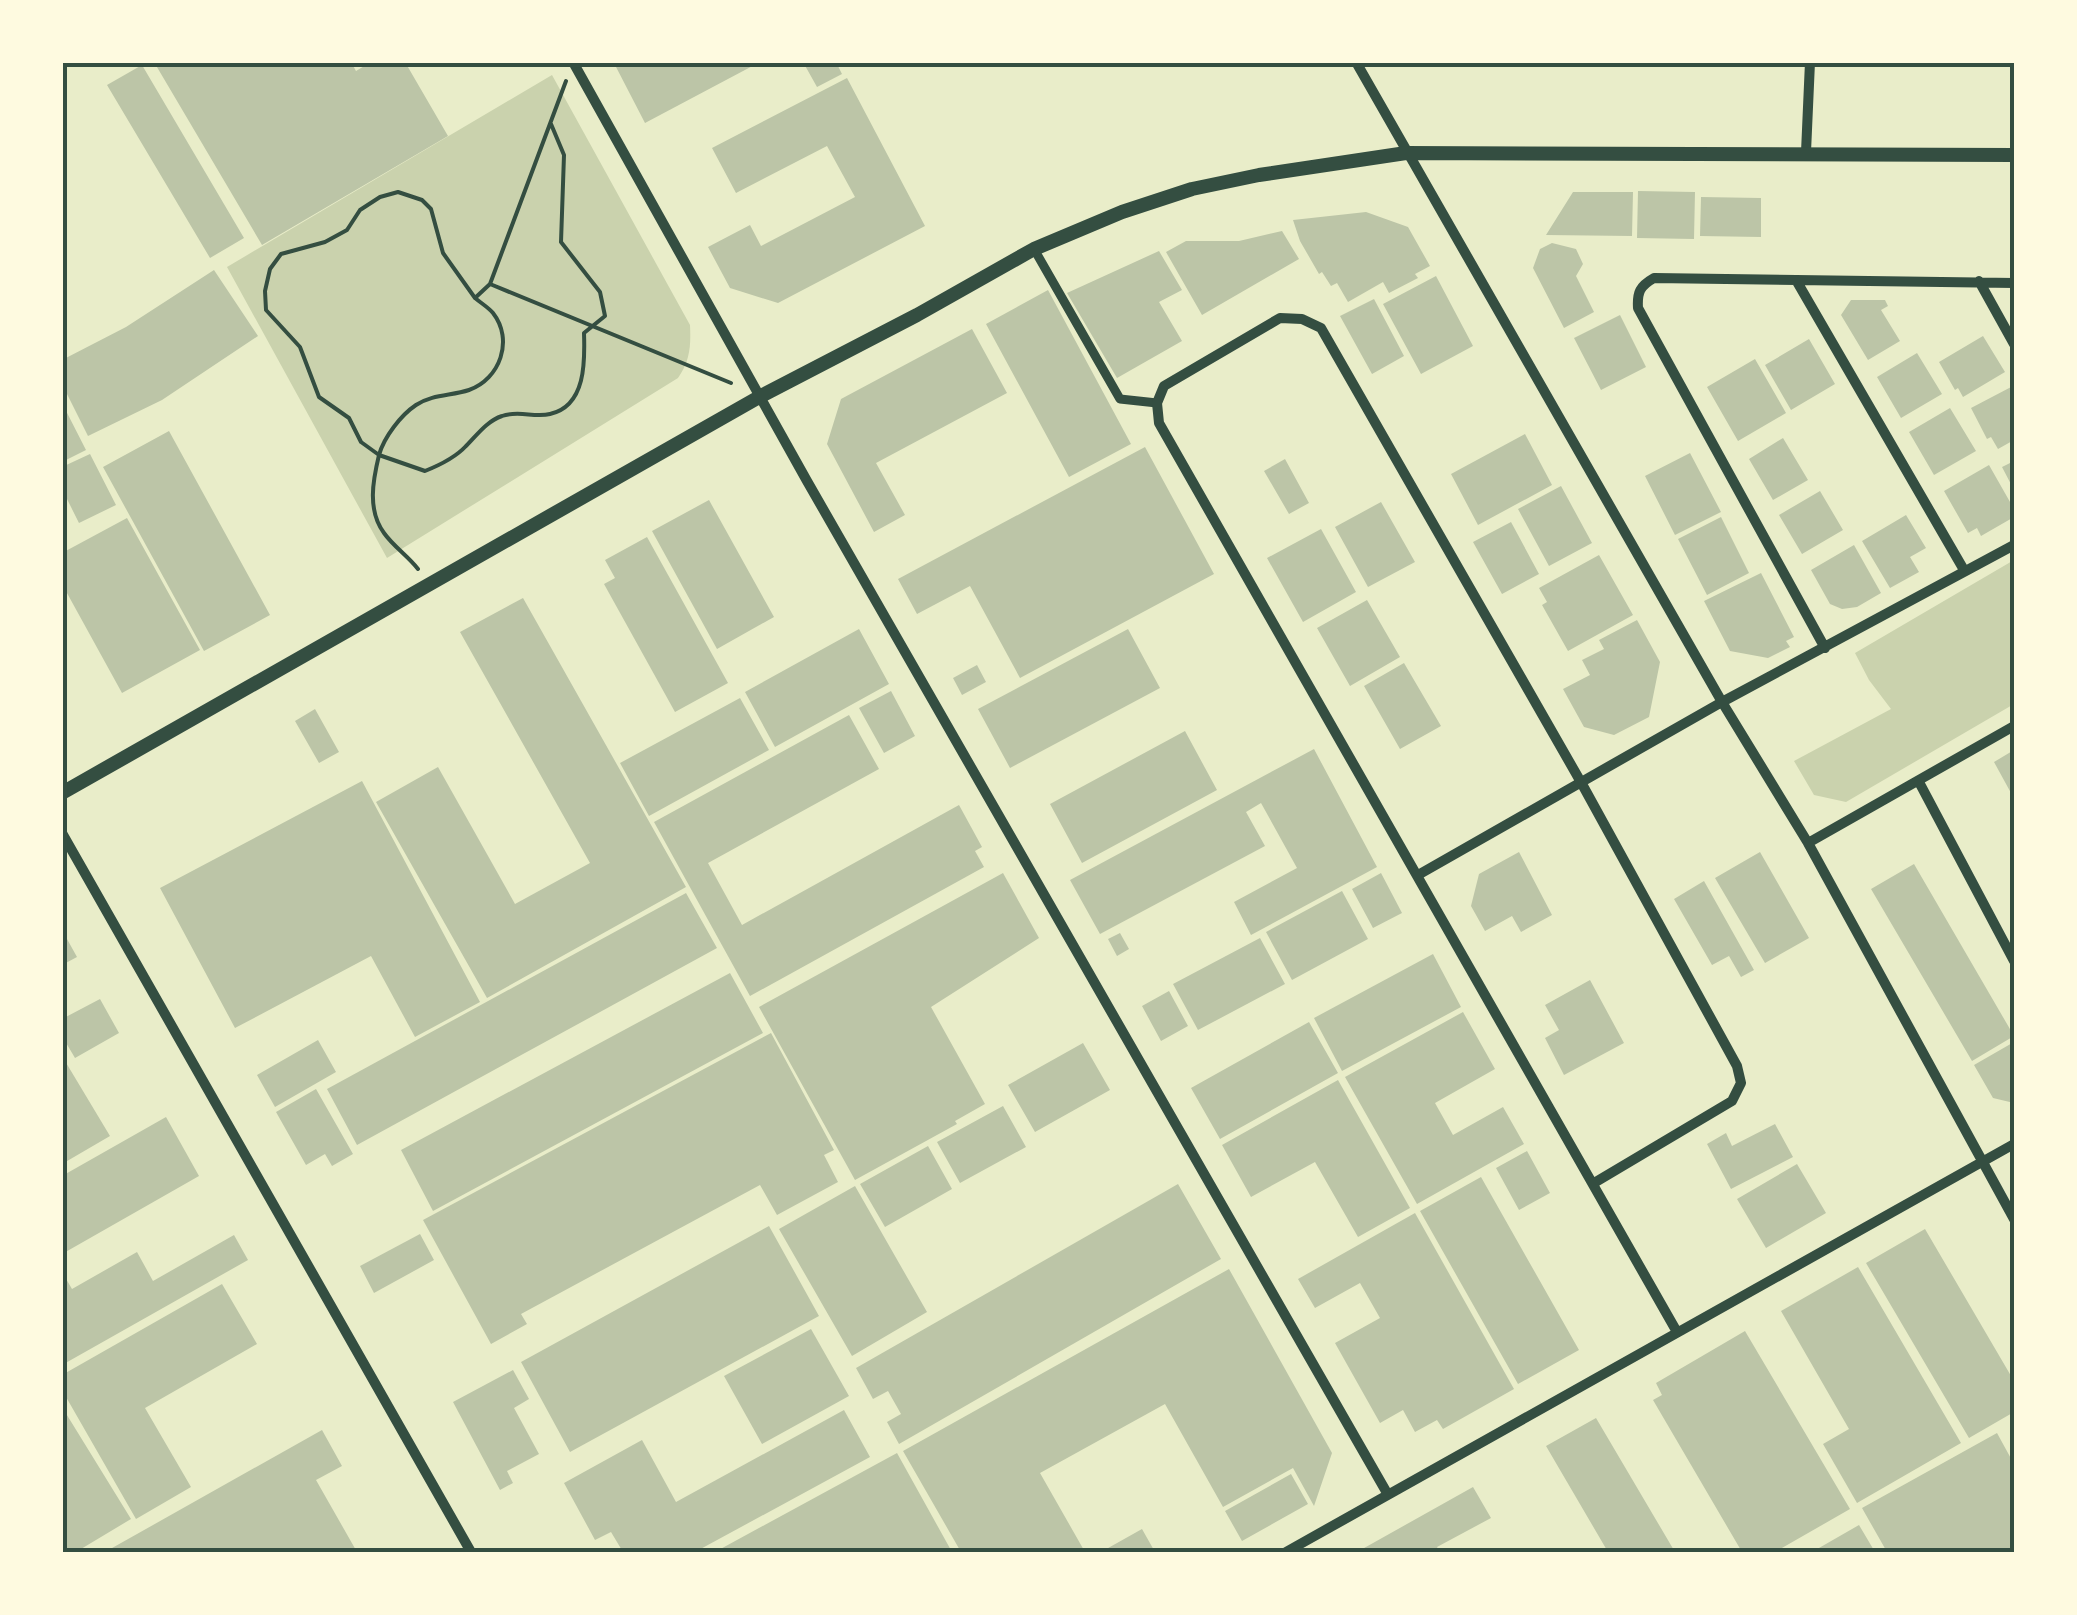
<svg xmlns="http://www.w3.org/2000/svg" width="2077" height="1615" viewBox="0 0 2077 1615" font-family="Raleway,sans-serif">
  <style>
    .green { fill: #cad2ad }
    .building { fill: #bcc5a7 }
    .lines { fill: none; stroke-linecap: round; stroke-linejoin: round }
    .path { stroke: #344e41; stroke-width: 4 }
    .pedestrian { stroke: #344e41; stroke-width: 9 }
    .minor { stroke: #344e41; stroke-width: 10 }
    .tertiary { stroke: #344e41; stroke-width: 14 }
    .neatline { fill: none; stroke: #344e41; stroke-width: 4 }
  </style>
  <rect width="100%" height="100%" fill="#e9edc9"/>
  <path class="green" d="M552 75 690 325C691 346 690 361 678 378L387 558 227 267Z
    M2014 560V704L1846 802 1814 795 1794 761 1891 709 1869 680 1855 653Z"/>
  <path class="building" d="M154 62H351L356 71 371 62H405L448 136 262 245Z
    M619 62H760L645 123 615 65Z
    M803 62H836L842 74 817 87Z
    M142 65 244 238 210 258 107 85Z
    M847 78 925 226 778 303 730 288 708 247 750 225 761 246 855 197 827 146 736 193 712 148Z
    M1638 191 1695 192 1694 239 1637 238Z
    M1573 192H1633L1632 236 1546 235Z
    M1701 197 1761 198V237L1700 236Z
    M1366 212 1408 227 1430 266 1415 274 1418 278 1389 293 1383 282 1348 302 1337 283 1331 286 1322 272 1319 274 1300 241 1293 220Z
    M1282 231 1299 259 1202 315 1166 252 1186 241H1239Z
    M1552 243 1576 249 1583 264 1576 276 1594 312 1564 328 1533 268 1540 249Z
    M1159 251 1182 290 1159 302 1182 341 1117 378 1067 293Z
    M214 270 258 336 162 400 88 436 62 384V360L126 327Z
    M1436 276 1473 346 1421 374 1383 304Z
    M1048 290 1131 444 1069 477 986 324Z
    M1374 299 1404 356 1372 374 1340 316Z
    M1851 300H1885L1888 306 1881 310 1900 341 1868 360 1841 315Z
    M1620 315 1646 367 1601 390 1574 338Z
    M972 329 1007 393 876 463 905 515 874 532 827 444 841 399Z
    M1983 336 2005 372 1963 397 1958 388 1955 390 1939 362Z
    M1809 339 1835 384 1791 410 1765 365Z
    M1917 353 1942 394 1901 418 1877 377Z
    M1755 359 1786 413 1738 441 1707 387Z
    M2013 386 2014 440 1998 449 1991 437 1987 439 1971 408Z
    M62 403 86 450 62 462Z
    M1950 408 1976 451 1934 475 1909 432Z
    M169 431 270 615 204 651 103 467Z
    M1525 434 1552 485 1478 525 1451 474Z
    M1783 438 1808 480 1773 500 1749 459Z
    M1145 447 1214 574 1020 678 970 586 917 614 898 579Z
    M1690 453 1721 512 1675 535 1645 476Z
    M90 454 116 505 79 523 62 489V467Z
    M1285 459 1309 503 1289 514 1264 471Z
    M2014 461V490L2002 467Z
    M1989 465 2014 509V517L1981 536 1977 528 1968 533 1944 491Z
    M1561 486 1592 543 1549 566 1518 509Z
    M1820 491 1843 530 1802 554 1779 515Z
    M709 500 774 617 717 649 652 531Z
    M1381 502 1415 562 1368 587 1335 527Z
    M1906 515 1926 548 1910 557 1919 572 1890 588 1862 541Z
    M1721 517 1749 573 1707 595 1678 539Z
    M127 518 200 650 122 693 62 584V553Z
    M1511 522 1539 574 1502 594 1473 542Z
    M1321 529 1356 592 1303 622 1267 558Z
    M647 537 728 683 675 712 604 584 615 578 605 560Z
    M1854 545 1881 593 1857 607 1842 609 1830 604 1811 570Z
    M1599 555 1633 615 1568 651 1542 605 1547 602 1539 588Z
    M1761 573 1794 637 1786 641 1790 647 1768 658 1730 651 1704 601Z
    M523 598 686 887 487 998 376 802 438 767 515 904 590 863 460 632Z
    M1367 600 1400 657 1350 686 1317 628Z
    M1637 620 1660 662 1649 717 1614 735 1584 727 1563 689 1590 675 1582 660 1604 649 1599 640Z
    M859 629 889 684 775 747 745 692Z
    M1128 629 1160 688 1010 768 978 709Z
    M1404 663 1441 726 1400 749 1364 686Z
    M977 665 986 682 962 695 953 678Z
    M891 691 915 736 884 753 859 708Z
    M740 698 769 750 649 816 620 763Z
    M315 709 339 752 319 763 295 721Z
    M849 715 879 769 708 863 742 925 959 805 982 847 975 851 984 867 750 996 654 822Z
    M1185 731 1217 790 1082 863 1050 804Z
    M1314 749 1377 867 1251 935 1234 902 1297 868 1261 803 1246 812 1265 846 1100 934 1070 880Z
    M2014 750V791L2011 793 1994 762Z
    M362 781 480 1002 415 1037 371 956 235 1028 160 888Z
    M1519 852 1552 915 1521 932 1512 916 1485 931 1471 906 1479 874Z
    M1760 852 1809 938 1765 963 1715 878Z
    M1914 864 2014 1036 1972 1061 1871 889Z
    M1003 873 1039 938 931 1007 985 1104 955 1121 957 1124 855 1180 759 1007Z
    M1381 873 1402 913 1373 928 1352 889Z
    M1704 881 1754 970 1741 977 1729 956 1712 965 1674 899Z
    M1342 891 1368 939 1292 980 1266 932Z
    M686 893 717 948 357 1145 327 1089Z
    M62 930 77 957 62 965Z
    M1120 933 1129 949 1117 956 1108 939Z
    M1260 938 1285 984 1198 1030 1173 984Z
    M1433 954 1461 1007 1342 1071 1314 1018Z
    M730 973 763 1033 433 1211 401 1150Z
    M1590 980 1624 1043 1564 1075 1545 1038 1559 1030 1545 1005Z
    M1169 991 1188 1026 1161 1041 1142 1006Z
    M100 999 119 1033 75 1058 62 1036V1019Z
    M1463 1012 1495 1069 1435 1103 1453 1135 1503 1107 1524 1144 1417 1204 1345 1077Z
    M1309 1022 1338 1073 1220 1139 1191 1088Z
    M771 1033 834 1150 824 1155 838 1182 777 1215 760 1185 521 1314 527 1324 491 1344 423 1220Z
    M318 1040 336 1072 275 1107 257 1075Z
    M2014 1042V1103L1993 1098 1974 1065Z
    M1083 1043 1110 1090 1035 1132 1008 1085Z
    M62 1056 110 1136 62 1164Z
    M1338 1080 1410 1208 1358 1237 1315 1162 1251 1197 1222 1145Z
    M316 1089 353 1154 332 1166 325 1154 306 1165 276 1112Z
    M1003 1106 1026 1147 960 1183 937 1142Z
    M166 1117 199 1176 62 1254V1176Z
    M1775 1124 1793 1157 1731 1189 1707 1144 1726 1133 1732 1146Z
    M928 1146 952 1189 885 1227 860 1184Z
    M1527 1151 1550 1193 1519 1210 1496 1168Z
    M1797 1164 1826 1213 1766 1248 1737 1199Z
    M1481 1177 1579 1350 1518 1384 1420 1211Z
    M1178 1184 1221 1259 899 1444 887 1422 901 1414 888 1391 873 1399 856 1368Z
    M855 1186 927 1312 852 1356 779 1229Z
    M1415 1213 1514 1389 1443 1429 1437 1420 1415 1432 1403 1410 1380 1423 1335 1343 1380 1318 1360 1283 1315 1308 1298 1279Z
    M769 1226 819 1316 570 1452 521 1362Z
    M1925 1229 2014 1381V1412L1969 1438 1866 1263Z
    M420 1234 434 1260 374 1293 360 1266Z
    M234 1235 248 1260 62 1365V1272L72 1289 137 1252 153 1281Z
    M1858 1267 1961 1443 1857 1503 1823 1444 1849 1429 1781 1311Z
    M1229 1269 1332 1453 1314 1506 1293 1468 1223 1507 1165 1404 1040 1473 1085 1552H961L903 1451Z
    M222 1284 257 1344 145 1408 191 1487 136 1519 62 1390V1375Z
    M811 1329 849 1396 762 1444 724 1376Z
    M1745 1331 1850 1509 1775 1552H1742L1653 1400 1662 1395 1656 1383Z
    M513 1370 529 1399 514 1408 539 1454 507 1471 513 1483 500 1490 453 1402Z
    M62 1407 131 1519 76 1552H69L62 1542Z
    M844 1410 870 1457 695 1552H623L611 1532 595 1540 564 1483 642 1440 676 1502Z
    M1596 1418 1675 1552H1608L1546 1446Z
    M322 1430 342 1466 316 1480 357 1552H105Z
    M1997 1433 2014 1464V1552H1887L1862 1508Z
    M897 1453 952 1552H715Z
    M1291 1474 1308 1504 1242 1541 1225 1511Z
    M1473 1487 1491 1518 1437 1547 1440 1552H1357Z
    M1859 1525 1875 1552H1812Z
    M1142 1529 1155 1552H1101Z"/>
  <g class="lines">
    <path class="path" d="M490 284 731 383
      M475 298 443 253 431 209 422 200 398 192 380 197 360 210 347 230 325 242 281 254 270 269 265 291 266 310 300 347 319 397 349 418 361 442 379 455C384 437 401 415 416 405 433 394 451 396 469 390 500 379 514 340 493 313 489 308 481 303 475 298L490 284 566 81
      M418 569C408 556 393 546 384 533 367 510 373 480 379 455L425 471C440 465 455 458 466 446 477 435 487 421 502 416 518 410 535 418 550 414 586 406 585 361 584 333L605 316 600 292 561 242 564 155 551 124"/>
    <path class="pedestrian" d="M1034 249 1120 399 1157 403"/>
    <path class="minor" d="M573 62 807 481 1387 1493
      M1356 62 1722 702 1808 843 2014 1219
      M1806 152 1810 62
      M1796 280 1964 570
      M1979 281 2014 344
      M1825 648 1638 308C1637 292 1640 286 1654 278L2014 283
      M1919 782 2014 961
      M62 833 471 1552
      M1808 843 2014 726
      M1418 875 1722 702 2014 545
      M1594 1183 1732 1101 1741 1083 1737 1066 1582 784 1321 328 1302 319 1280 318 1164 386 1157 403 1159 423 1677 1332
      M1286 1552 2014 1144"/>
    <path class="tertiary" d="M62 793 761 396 917 315 1034 249 1122 212 1192 189 1259 175 1406 153 2014 155"/>
  </g>
  <rect width="2077" height="1615" fill="none" stroke="#fefae0" stroke-width="130"/>
  <rect x="65" y="65" width="1947" height="1485" class="neatline"/>
</svg>
